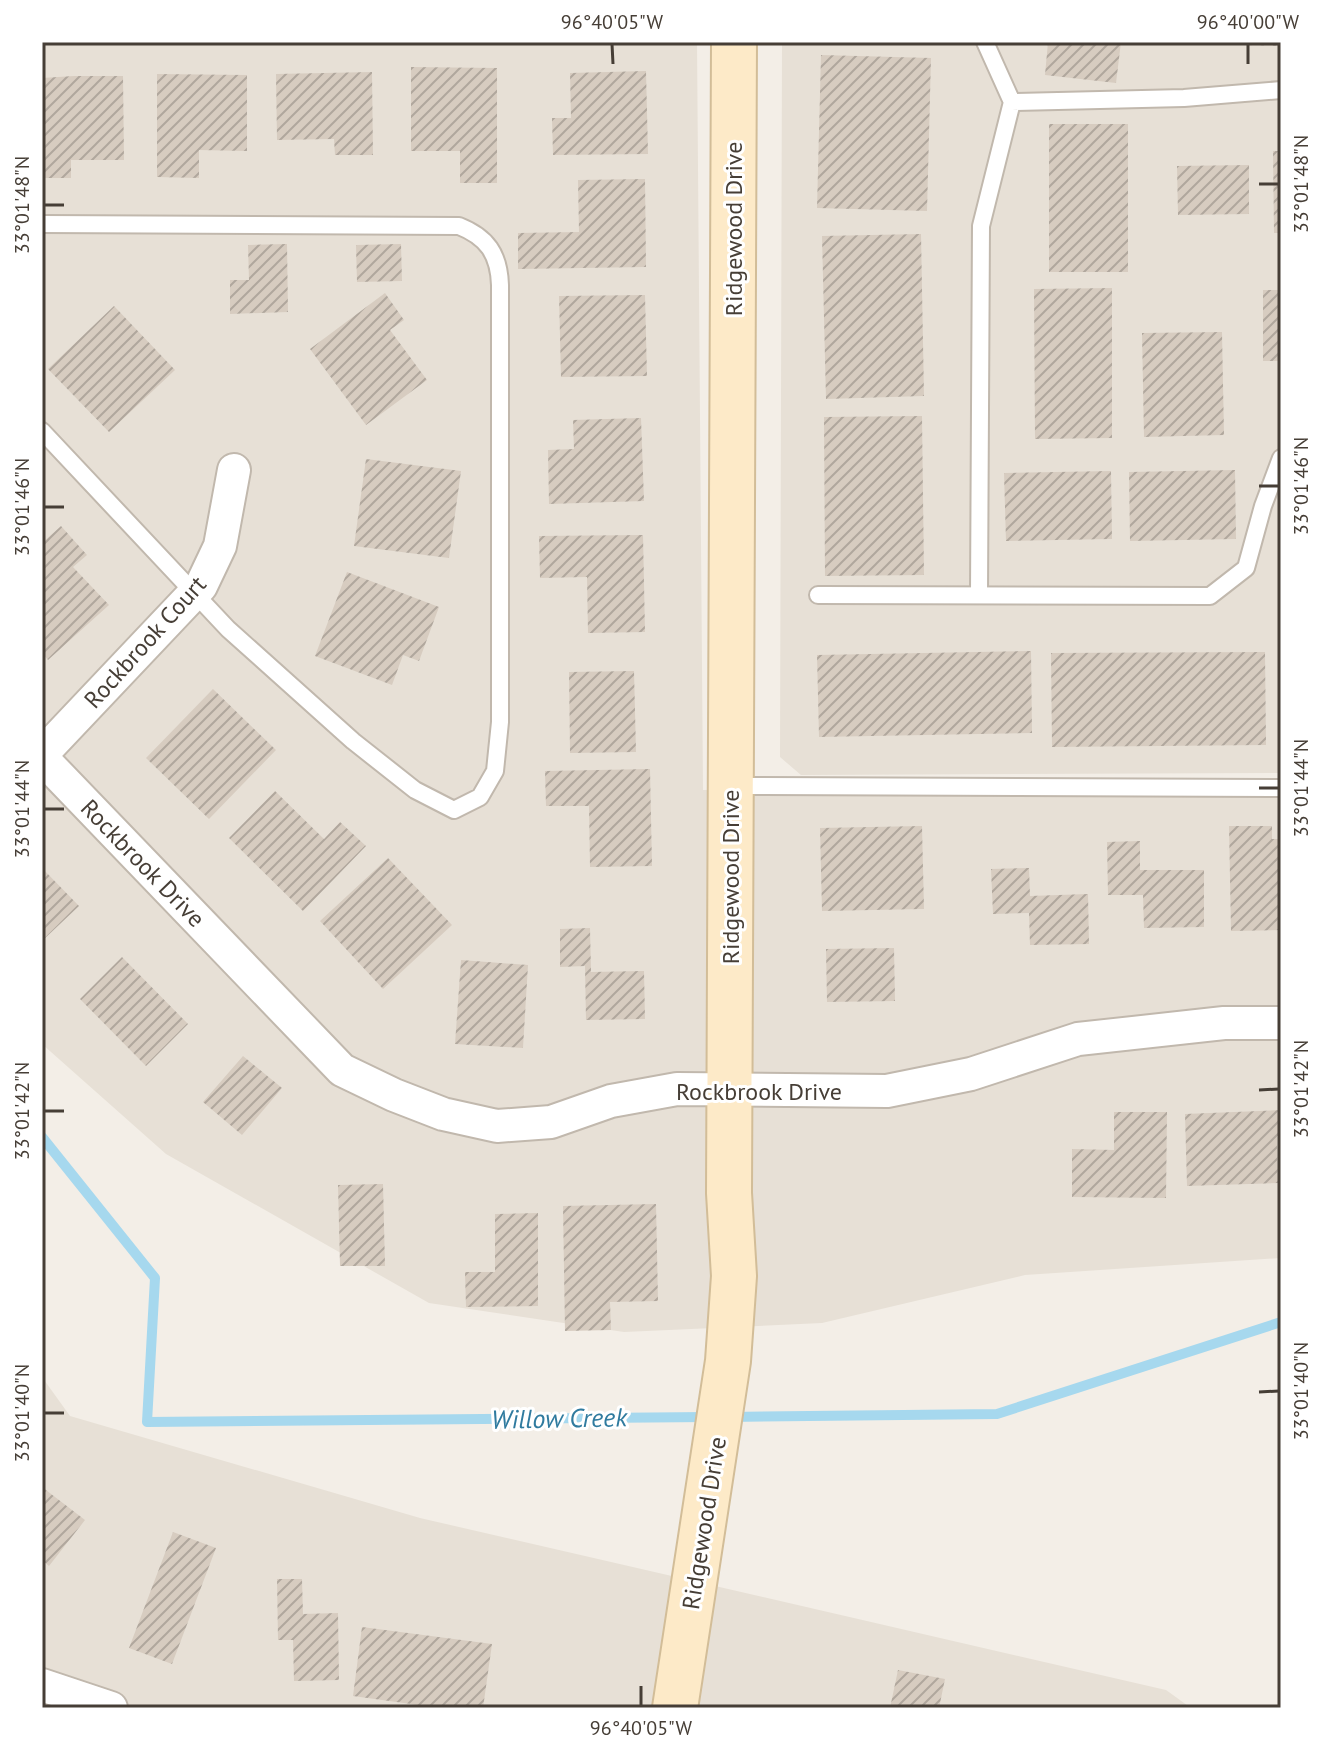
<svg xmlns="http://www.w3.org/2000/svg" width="1323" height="1750" viewBox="0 0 1323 1750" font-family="'PT Sans',sans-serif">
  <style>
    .residential { fill: #e7e0d6 }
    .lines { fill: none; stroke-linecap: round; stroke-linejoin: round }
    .stream { stroke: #a6d8ee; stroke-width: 10 }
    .building { fill: url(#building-hatch) }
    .lane-casing { stroke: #c1b8ad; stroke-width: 20 }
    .street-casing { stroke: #c1b8ad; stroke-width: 36 }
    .secondary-casing { stroke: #d2bd98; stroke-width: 48 }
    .lane { stroke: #fff; stroke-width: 16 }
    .street { stroke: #fff; stroke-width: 32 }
    .secondary { stroke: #fdeac8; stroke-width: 44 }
    .ticks { fill: none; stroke: #463e36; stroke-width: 3 }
    .labels { text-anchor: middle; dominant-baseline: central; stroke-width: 6; stroke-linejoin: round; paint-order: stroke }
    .street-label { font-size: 24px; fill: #463e36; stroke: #fff }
    .water-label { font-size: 26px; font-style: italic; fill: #307b9f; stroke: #fff }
    .neatline { fill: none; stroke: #463e36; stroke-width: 3 }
    .ticks-label { font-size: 20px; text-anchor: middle; fill: #463e36 }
  </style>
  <defs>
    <pattern id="building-hatch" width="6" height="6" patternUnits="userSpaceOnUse" patternTransform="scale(2)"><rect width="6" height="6" fill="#d7ccc0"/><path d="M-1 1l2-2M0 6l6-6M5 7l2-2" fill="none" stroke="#b0a79d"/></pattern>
  </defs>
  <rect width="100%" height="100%" fill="#f3eee7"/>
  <path class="residential" d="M42 42H697L703 790 1281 782V1258L1025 1275 822 1323 624 1332 429 1303 166 1154 42 1044Z
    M782 42H1281V773L801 775 780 757Z
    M42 1377 70 1416 420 1518 1166 1690 1191 1708H42Z"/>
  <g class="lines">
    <path class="stream" d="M42 1137 155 1278 147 1422 708 1417
      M728 1417 997 1414 1281 1322"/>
  </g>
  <path class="building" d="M1048 42H1121L1116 83 1045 75Z
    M1243 42H1281V46L1243 45Z
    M821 55 931 58 927 211 817 208Z
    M411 67 497 68V183H460V151H411Z
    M646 71 648 154 553 155 552 118H571L570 73Z
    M372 72 373 155H335L334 139 277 140 276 74Z
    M157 74 247 75V151L199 150V178L157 177Z
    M74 76H123L124 160H71V178H42V78Z
    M1049 124H1128V272H1049Z
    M1273 151H1281V233H1274Z
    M1249 165V214L1178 215 1177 166Z
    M645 179 646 267 518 269V233L579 232 578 180Z
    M921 234 924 396 826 399 822 236Z
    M287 244 288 312 230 314V280H249L248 245Z
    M401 244 402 281 357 282 356 245Z
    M1112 288V438L1035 439 1034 289Z
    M1263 290H1281V361H1263Z
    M385 293 404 320 390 330 427 380 366 425 310 349Z
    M645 295 647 376 561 377 559 296Z
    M114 306 175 370 109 432 48 369Z
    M1222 332 1224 435 1144 437 1142 333Z
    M922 416 924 575 825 576 824 417Z
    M641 418 644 501 549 504 548 450 574 449 573 420Z
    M366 459 461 471 449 558 354 546Z
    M1235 470 1236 539 1130 541 1129 472Z
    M1111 471 1112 539 1006 541 1004 473Z
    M61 526 87 555 73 567 109 605 48 660 42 653V543Z
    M643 535 645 632 588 633 587 577 540 578 539 536Z
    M347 572 439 607 419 661 403 655 392 685 315 656Z
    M1031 651 1032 733 819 737 817 655Z
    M1265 652 1266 745 1052 747 1051 653Z
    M634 671 636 752 570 753 569 672Z
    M213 689 276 750 209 819 146 758Z
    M650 769 652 866 590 867 589 806H546L545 771Z
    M275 791 324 839 340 822 366 846 303 911 229 838Z
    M922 826 924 909 822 911 820 828Z
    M1229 826H1272V839H1281V930L1231 931Z
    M1140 841V870H1204V927L1144 928 1143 895H1108L1107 842Z
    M388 858 452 925 383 989 320 921Z
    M42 868 79 906 42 941Z
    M1029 868 1030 896 1088 894 1089 944 1030 945 1029 913 993 914 991 869Z
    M590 928 591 972 644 971 645 1019 586 1020 585 966 560 967V929Z
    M894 948 895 1001 827 1002 826 949Z
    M122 957 188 1024 146 1066 80 999Z
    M461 960 528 965 523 1048 455 1044Z
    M243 1056 282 1088 242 1135 203 1102Z
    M1281 1110V1136H1277L1278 1183 1187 1186 1185 1114Z
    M1114 1112H1167L1166 1198 1072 1197V1149L1114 1150Z
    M383 1184 385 1266H340L338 1185Z
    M656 1204 658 1301 610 1302 611 1330 565 1331 563 1206Z
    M538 1213V1306L466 1307 465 1272H495V1214Z
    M42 1487 85 1520 49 1566 42 1560Z
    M173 1532 216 1548 172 1664 129 1648Z
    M277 1579H302L303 1614 338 1613 339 1680 294 1681 293 1640H278Z
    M362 1627 492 1644 483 1708H440L353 1696Z
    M898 1670 945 1679 939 1708H890Z"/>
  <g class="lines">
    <g class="lane-casing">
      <path id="lane" d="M1012 102 1184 98 1281 90
        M42 224 459 226C487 237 499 254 500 285V722L495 771 480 797 454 810 415 790 353 741 228 629 42 431
        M979 594 981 226 1012 102 985 42
        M818 595 1210 596 1246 568 1263 506 1281 458
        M732 786 1281 788"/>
    </g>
    <g class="street-casing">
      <path id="street" d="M42 754 201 586 220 546 234 470
        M42 758 342 1070 394 1095 443 1114 497 1126 551 1122 611 1101 677 1089 887 1091 971 1074 1078 1039 1224 1023H1281
        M42 1685 111 1708"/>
    </g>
    <g class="secondary-casing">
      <path id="secondary" d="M675 1708 728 1361 734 1276 729 1193 734 42"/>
    </g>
    <use href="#lane" class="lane"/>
    <use href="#street" class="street"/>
    <use href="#secondary" class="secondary"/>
  </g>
  <path class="ticks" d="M612 44 613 64M1248 44V64M1259 184H1279M44 205H64M1259 486H1279M44 507H64M1259 788H1279M44 809H64M1259 1090 1279 1089M44 1111H64M1259 1392 1279 1391M44 1413H64M641 1686V1706"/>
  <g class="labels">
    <g class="street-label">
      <text transform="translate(733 229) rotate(-90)">Ridgewood Drive</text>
      <text transform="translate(145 642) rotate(-48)">Rockbrook Court</text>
      <text transform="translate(143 863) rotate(46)">Rockbrook Drive</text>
      <text transform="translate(730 877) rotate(-90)">Ridgewood Drive</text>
      <text x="759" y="1091">Rockbrook Drive</text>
      <text transform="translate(704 1523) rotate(-81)">Ridgewood Drive</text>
    </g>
    <g class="water-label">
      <text transform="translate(559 1418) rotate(-1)">Willow Creek</text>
    </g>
  </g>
  <rect width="1323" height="1750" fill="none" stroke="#ffffff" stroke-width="88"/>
  <rect x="44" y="44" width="1235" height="1662" class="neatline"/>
  <g class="ticks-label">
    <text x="612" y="29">96°40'05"W</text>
    <text x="1248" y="29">96°40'00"W</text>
    <text transform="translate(1301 184) rotate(-90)" y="7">33°01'48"N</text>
    <text transform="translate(22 205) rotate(-90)" y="7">33°01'48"N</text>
    <text transform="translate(1301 486) rotate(-90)" y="7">33°01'46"N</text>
    <text transform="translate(22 507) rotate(-90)" y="7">33°01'46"N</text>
    <text transform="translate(1301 788) rotate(-90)" y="7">33°01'44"N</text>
    <text transform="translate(22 809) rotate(-90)" y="7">33°01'44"N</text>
    <text transform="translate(1301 1089) rotate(-90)" y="7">33°01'42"N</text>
    <text transform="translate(22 1111) rotate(-90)" y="7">33°01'42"N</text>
    <text transform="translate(1301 1391) rotate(-90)" y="7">33°01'40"N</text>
    <text transform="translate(22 1413) rotate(-90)" y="7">33°01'40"N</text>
    <text x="641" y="1735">96°40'05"W</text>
  </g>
</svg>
